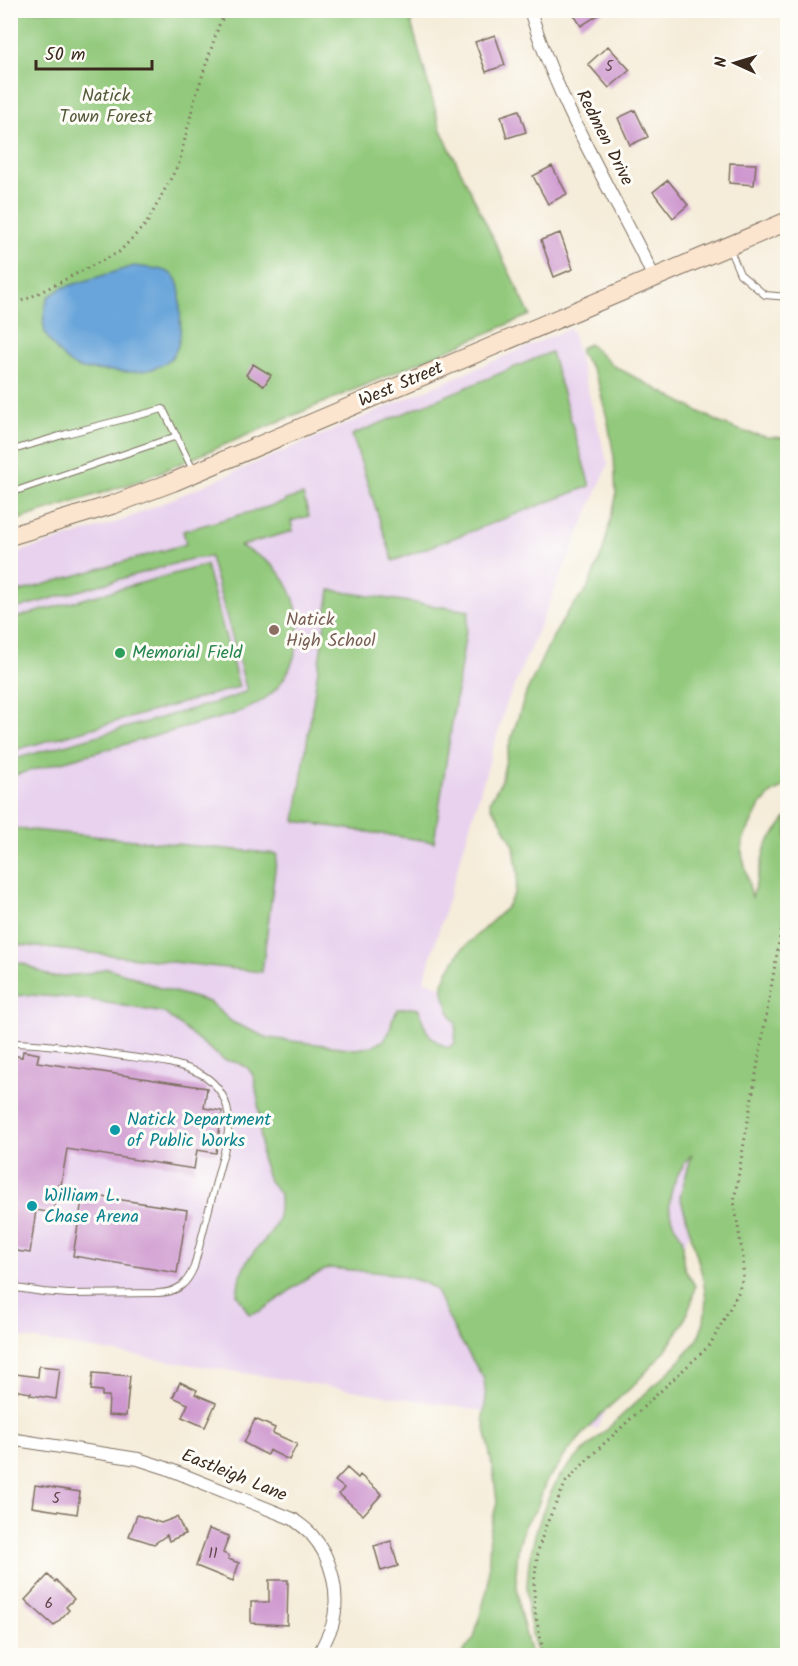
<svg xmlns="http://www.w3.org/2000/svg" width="798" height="1666" viewBox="0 0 798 1666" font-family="Kalam,sans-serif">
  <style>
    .built { fill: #e8d2ee }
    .green { fill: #92c97c; stroke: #667a4d; stroke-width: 1.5 }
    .water { fill: #69a5da; stroke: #52687c; stroke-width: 1.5 }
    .building { fill: #ce97cf }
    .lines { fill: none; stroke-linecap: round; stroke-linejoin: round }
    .lane-casing { stroke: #7c6e5f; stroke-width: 8 }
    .street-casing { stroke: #7c6e5f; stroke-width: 14 }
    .secondary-casing { stroke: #7c6e5f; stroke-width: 20 }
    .path { stroke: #7c6e5f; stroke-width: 3; stroke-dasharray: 1.5 4.5; stroke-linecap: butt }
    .lane { stroke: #fff; stroke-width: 6 }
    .street { stroke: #fff; stroke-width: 12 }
    .secondary { stroke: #fce5cf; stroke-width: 18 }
    .education-dot { fill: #8d6e63; stroke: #fdfcf7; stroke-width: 2 }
    .leisure-dot { fill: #2e9e5b; stroke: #fdfcf7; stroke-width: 2 }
    .culture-dot { fill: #0f9aa8; stroke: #fdfcf7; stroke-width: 2 }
    .labels { text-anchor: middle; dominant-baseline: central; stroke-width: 6; stroke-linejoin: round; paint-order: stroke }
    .number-label { font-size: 15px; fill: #60454a }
    .park-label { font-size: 18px; fill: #555a3a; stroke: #fdfcf7 }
    .street-label { font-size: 18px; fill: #3b2a1e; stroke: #fdfcf7 }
    .education-label { font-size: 18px; fill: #785e54; stroke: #fdfcf7; text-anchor: start }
    .leisure-label { font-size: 18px; fill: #27864d; stroke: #fdfcf7; text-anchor: start }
    .culture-label { font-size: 18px; fill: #0d838f; stroke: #fdfcf7; text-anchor: start }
  </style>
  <rect width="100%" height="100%" fill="#fdfcf7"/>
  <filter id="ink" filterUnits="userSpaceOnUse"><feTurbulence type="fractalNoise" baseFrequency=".0167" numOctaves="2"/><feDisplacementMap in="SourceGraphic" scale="12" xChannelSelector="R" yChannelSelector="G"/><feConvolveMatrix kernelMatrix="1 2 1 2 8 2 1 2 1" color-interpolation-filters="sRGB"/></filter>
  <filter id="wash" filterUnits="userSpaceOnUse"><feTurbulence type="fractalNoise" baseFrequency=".008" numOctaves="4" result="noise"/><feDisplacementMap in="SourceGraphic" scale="24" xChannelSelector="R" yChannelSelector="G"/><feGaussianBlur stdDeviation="1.35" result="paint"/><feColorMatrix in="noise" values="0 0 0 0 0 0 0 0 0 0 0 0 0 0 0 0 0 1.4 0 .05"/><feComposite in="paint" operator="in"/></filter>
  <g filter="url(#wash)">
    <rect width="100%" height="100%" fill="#f5ecd9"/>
    <path class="built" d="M571 328 608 465 506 705 424 980 748 1110 597 1429 11 1336 10 555 121 521Z"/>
    <path class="green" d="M10 11H408L441 130 530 315 139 481 11 522Z
      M589 344 612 365 720 423 745 432 767 437 787 438V785L771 794 760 806 743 840 742 853 752 898 766 845 787 817V1655H538L533 1638 528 1613 527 1585 529 1561 536 1531 545 1505 557 1480 573 1461 677 1364 698 1339 704 1322 706 1299 703 1278 680 1196 692 1154C677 1171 663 1199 673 1222 675 1228 680 1233 682 1238 685 1247 681 1257 684 1266 686 1273 692 1280 695 1286L691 1304 684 1322 665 1351 634 1385 600 1415 565 1455 556 1469 546 1481 537 1508 525 1524 518 1549 516 1575 519 1608 531 1655H461L474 1638 488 1586 490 1531 497 1502 494 1476 483 1417 486 1398 484 1379 456 1333 435 1289 423 1282 395 1274 329 1268 305 1280 261 1311 249 1314 237 1294 240 1275 249 1258 269 1235 278 1219 280 1194 269 1181 262 1160 258 1100 254 1077 248 1068 239 1063 224 1060 164 1013 85 999 30 995 11 996V963H22L52 977 86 974 107 968 129 975 157 987 209 1002 232 1022 268 1038 356 1049 373 1046 384 1040 390 1031 392 1020 398 1009 411 1008 419 1009C425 1030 427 1038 448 1048L455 1043 456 1024 450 1014 443 993V984L448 971 461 950 506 908 515 892 518 874 514 846 498 816 491 807 490 801 501 782 509 746 526 693 550 642 567 613 587 589 603 551 616 497 614 457 608 422 598 382 592 369 580 353V348Z
      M551 352 590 486 393 561 352 435Z
      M303 495 309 516 291 521 293 531 240 546C252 552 265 558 275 568 308 603 306 661 271 694 260 703 248 709 234 714L11 776V760L231 698 247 691 210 557 191 559 11 610V594L186 544 183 531 285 502V500Z
      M206 565 239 687 11 751V619Z
      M330 590 469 611 434 842 295 821Z
      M11 828 277 854 262 972 11 944Z"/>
    <path class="water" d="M134 266C162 270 181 266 180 301 180 318 184 344 171 358 155 373 135 373 115 371 103 370 90 371 79 368 68 366 45 339 44 328 42 318 45 307 48 297L62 288Z"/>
    <g id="blocks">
      <path class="building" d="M571 10H606L581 26Z
        M495 35 505 65 486 72 475 42Z
        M608 46 630 70 609 88 588 64Z
        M519 110 526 132 507 138 501 116Z
        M635 110 648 137 630 145 618 118Z
        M730 163 756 164 754 185 729 183Z
        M552 166 567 194 548 204 533 176Z
        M668 180 688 205 673 218 653 192Z
        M560 233 573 269 554 277 541 240Z
        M253 364 271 375 264 386 246 375Z
        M23 1051 39 1054 37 1062 207 1088 204 1108 222 1111 216 1153 197 1150 194 1169 67 1149 61 1185H58L53 1213 36 1210 30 1253 10 1250V1063L12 1055 22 1057Z
        M83 1194 187 1210 177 1273 73 1256Z
        M39 1366 60 1368 56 1399 30 1395 31 1393 13 1390 16 1374 38 1377Z
        M93 1373 130 1376 126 1416 108 1415 109 1396H102V1391L91 1390Z
        M180 1382 197 1390 195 1394 216 1403 205 1427 182 1417 188 1404 173 1397Z
        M255 1419 275 1428 273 1433 297 1444 289 1460 269 1450 267 1455 244 1443Z
        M347 1468 358 1478 360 1475 382 1494 363 1515 339 1494 344 1488 335 1481Z
        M35 1485 80 1492 77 1514 32 1507Z
        M137 1515 161 1523 177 1517 185 1534 169 1541 167 1535 154 1544 129 1536Z
        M209 1529 229 1536 223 1553 229 1556 228 1559 239 1563 233 1581 196 1566Z
        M391 1541 398 1566 381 1571 374 1546Z
        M48 1575 55 1582 56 1580 74 1599 66 1607 69 1610 54 1626 25 1600Z
        M269 1580H288L287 1625 251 1623V1602H269Z"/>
    </g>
  </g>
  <g filter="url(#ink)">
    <use href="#blocks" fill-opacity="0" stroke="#7c6e5f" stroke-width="1.5"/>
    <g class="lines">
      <g class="lane-casing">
        <path id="lane" d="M729 248 740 274 765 295 788 297
          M10 451 66 434 163 409 194 472
          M10 493 177 436
          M10 1043C44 1043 77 1049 110 1054 140 1059 176 1060 203 1075 216 1083 226 1097 228 1112 231 1132 223 1155 218 1174 210 1205 202 1236 194 1267 187 1284 178 1292 159 1293L69 1294 43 1292 10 1287"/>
      </g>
      <g class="street-casing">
        <path id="street" d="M530 10C556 97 605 180 646 261L654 278
          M10 1439 138 1459 166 1468 293 1519C299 1524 306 1528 311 1534 332 1557 341 1595 332 1626 328 1636 323 1646 318 1656"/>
      </g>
      <g class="secondary-casing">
        <path id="secondary" d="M10 536 112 505 173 482 788 221"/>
      </g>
      <path class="path" d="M10 302 25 300 119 252 147 223 179 163 195 98 220 22 229 10
        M780 1585 788 1579
        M544 1656 535 1612 534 1585 536 1566 539 1547 546 1525 566 1482 594 1453 710 1345 738 1293 743 1277V1258L734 1201 788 890"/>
      <use href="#lane" class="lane"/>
      <use href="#street" class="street"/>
      <use href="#secondary" class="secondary"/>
    </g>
  </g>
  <circle class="education-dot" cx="274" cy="630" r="6"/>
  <circle class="leisure-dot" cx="120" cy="653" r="6"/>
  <g class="culture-dot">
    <circle cx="115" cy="1130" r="6"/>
    <circle cx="32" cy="1206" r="6"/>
  </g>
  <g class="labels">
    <g class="number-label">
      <text x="609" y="67">5</text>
      <text x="56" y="1499">5</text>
      <text x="213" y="1554">11</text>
      <text x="49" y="1604">6</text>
    </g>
    <g class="park-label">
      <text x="106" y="96">Natick<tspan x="106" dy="21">Town Forest</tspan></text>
    </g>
    <g class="street-label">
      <text transform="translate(604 138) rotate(63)">Redmen Drive</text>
      <text transform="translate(401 385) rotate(-23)">West Street</text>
      <text transform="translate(234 1476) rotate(22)">Eastleigh Lane</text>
    </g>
    <g class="education-label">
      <text x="286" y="620">Natick<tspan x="286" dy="21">High School</tspan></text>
    </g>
    <g class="leisure-label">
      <text x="132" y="653">Memorial Field</text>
    </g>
    <g class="culture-label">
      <text x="127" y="1120">Natick Department<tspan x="127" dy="21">of Public Works</tspan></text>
      <text x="44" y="1196">William L.<tspan x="44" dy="21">Chase Arena</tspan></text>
    </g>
  </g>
  <rect width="798" height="1666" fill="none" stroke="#fdfcf7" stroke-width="36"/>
  <g transform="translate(735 63) rotate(274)" stroke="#fdfcf7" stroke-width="4.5" paint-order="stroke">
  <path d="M0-4.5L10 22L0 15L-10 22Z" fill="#3b2a1e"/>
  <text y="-9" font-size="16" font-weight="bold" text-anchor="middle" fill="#3b2a1e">N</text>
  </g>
  <path d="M36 60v9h116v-9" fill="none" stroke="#3b2a1e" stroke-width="3"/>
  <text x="45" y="60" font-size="18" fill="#3b2a1e" stroke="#fdfcf7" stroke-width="4.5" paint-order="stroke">50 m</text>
</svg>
